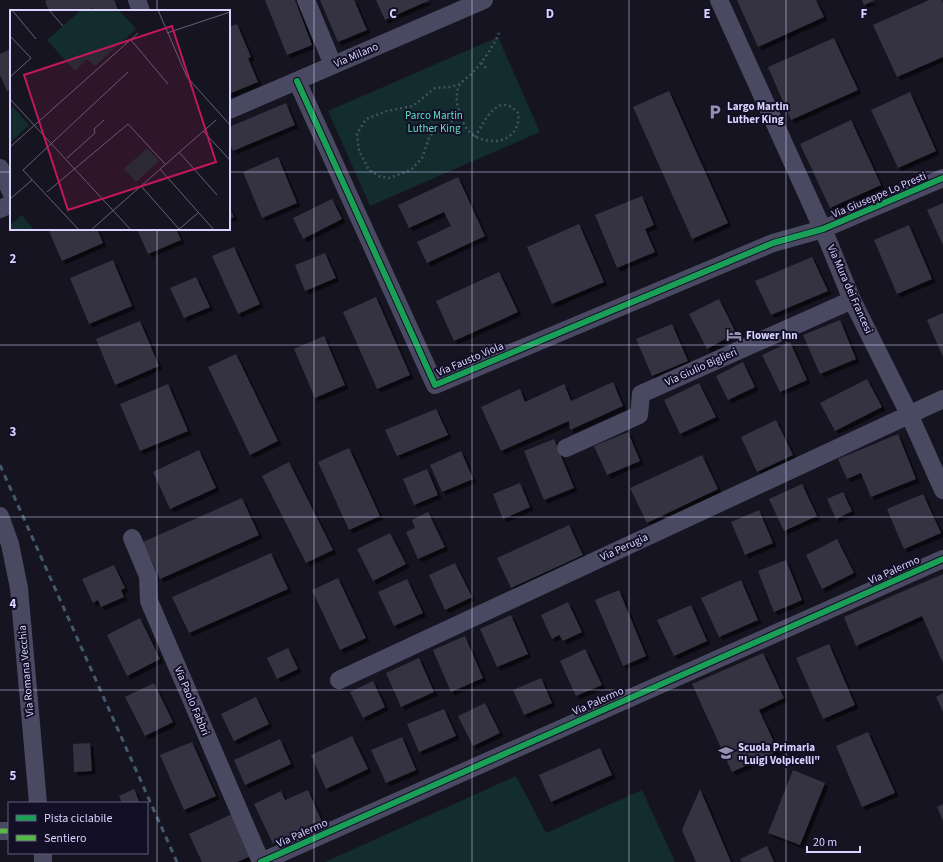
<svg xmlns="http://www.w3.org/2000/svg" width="943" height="862" viewBox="0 0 943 862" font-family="'Source Sans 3',sans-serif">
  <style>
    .green { fill: #132c2d }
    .building { fill: #343243; filter: url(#shadow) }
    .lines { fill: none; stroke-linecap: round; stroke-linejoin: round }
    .path { stroke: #44505f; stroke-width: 2.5; stroke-dasharray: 2 3; stroke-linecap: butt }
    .minor { stroke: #4a4962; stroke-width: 18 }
    .rail { stroke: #43596b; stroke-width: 3; stroke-dasharray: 6 5; stroke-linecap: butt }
    .quiet { stroke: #58b947; stroke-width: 5; stroke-dasharray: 10 5; stroke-linecap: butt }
    .cycleway-casing { stroke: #130f26; stroke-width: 8 }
    .cycleway { stroke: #1a9f57; stroke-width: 6 }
    .grid { fill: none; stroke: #d9d4ff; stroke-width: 1; stroke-opacity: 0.55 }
    .labels { text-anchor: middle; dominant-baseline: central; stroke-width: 4; stroke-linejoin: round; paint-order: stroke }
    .street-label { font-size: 11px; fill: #d9d4ff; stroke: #130f26 }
    .poi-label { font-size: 11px; font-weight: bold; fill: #d9d4ff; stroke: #130f26; text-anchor: start }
    .park-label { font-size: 11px; fill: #5fe0c0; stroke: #130f26 }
    .inset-road { fill: none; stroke: #64617a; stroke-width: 1 }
    .view { fill: #c2185b; fill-opacity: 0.15; stroke: #c2185b; stroke-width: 2 }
    .inset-edge { fill: none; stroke: #d9d4ff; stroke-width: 2 }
    .grid-label { font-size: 13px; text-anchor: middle; font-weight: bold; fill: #d9d4ff; stroke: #130f26; stroke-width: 4; stroke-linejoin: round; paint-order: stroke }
  </style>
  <defs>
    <filter id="shadow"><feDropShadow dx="3.5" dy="3.5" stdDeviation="0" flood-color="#0009"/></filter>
  </defs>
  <rect width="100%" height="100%" fill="#161421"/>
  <path class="green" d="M498 37 540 132 370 206 328 111Z
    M516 776 546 833 642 790 675 862H325Z"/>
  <path class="building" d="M48 0H114L119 11H94L93 8 86 11H49L45 1Z
    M265 0H295L312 45 287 55Z
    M320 0H354L367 30 338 42Z
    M376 0H430L385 20Z
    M737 0H816L824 17 758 47Z
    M862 0H875L864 5Z
    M929 0H942L943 3V57L897 77 873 25Z
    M237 24 251 57 248 58 258 82 229 94V27Z
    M834 38 858 90 791 120 768 67Z
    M11 49V89L7 91 0 75V54Z
    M669 91 728 223 692 239 633 107Z
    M910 92 936 151 898 168 871 110Z
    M286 103 295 125 233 151 229 142V127Z
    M851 120 881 185 830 208 800 144Z
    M278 157 297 203 262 218 243 172Z
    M458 177 485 236 427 263 417 242 451 226 444 212 409 228 398 205Z
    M642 196 654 225 645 229 655 252 617 268 595 215Z
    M332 199 342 219 303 239 293 218Z
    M943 203V245L927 210Z
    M229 206 234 217 229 219Z
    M579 224 604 282 552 304 527 247Z
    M909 225 932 279 897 294 874 240Z
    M48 229H97L103 243 62 261Z
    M137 229H176L181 240 148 254Z
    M234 247 260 304 238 314 212 256Z
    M325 253 336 278 305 291 295 265Z
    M812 257 828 291 771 315 755 281Z
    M113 260 132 306 89 324 70 278Z
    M499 272 518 312 454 341 436 301Z
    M196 277 210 307 184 318 170 288Z
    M376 297 410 375 377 389 343 312Z
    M719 299 736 333 707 349 689 314Z
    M943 313V357L927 320Z
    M840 320 856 359 820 374 803 335Z
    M140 321 159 366 115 385 96 339Z
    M672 324 688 361 652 376 636 339Z
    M324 336 345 385 315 398 294 349Z
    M790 342 807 380 780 392 762 355Z
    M236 354 278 441 250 455 208 367Z
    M743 362 755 387 728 400 716 376Z
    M867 379 882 407 835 431 820 403Z
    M613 382 623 406 570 430 569 421 501 451 481 407 520 389 525 402 564 384 571 401Z
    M699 383 716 417 680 434 664 400Z
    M168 384 188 431 140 451 120 404Z
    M436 409 448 435 397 456 385 430Z
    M776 420 793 455 757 472 741 437Z
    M628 432 640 461 607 475 594 446Z
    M898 434 916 479 871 497 861 473 847 479 838 459Z
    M554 439 574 488 544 500 524 451Z
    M349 448 380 516 349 530 318 462Z
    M199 450 216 488 170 509 153 472Z
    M461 451 473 479 442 492 430 465Z
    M702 455 718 489 647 523 630 488Z
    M289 462 333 550 306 563 262 476Z
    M427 469 438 495 414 505 403 479Z
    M520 483 530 507 503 519 493 494Z
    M802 484 817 516 784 531 769 499Z
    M843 492 852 511 836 519 827 499Z
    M923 494 941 533 904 549 887 509Z
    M242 498 259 535 160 579 143 542Z
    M759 510 773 543 745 555 731 522Z
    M428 512 445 547 418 559 406 532 415 528 412 520Z
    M569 525 583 555 511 588 497 558Z
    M390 533 406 564 373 581 357 549Z
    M837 539 854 573 822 589 806 555Z
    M271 553 288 589 189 633 172 597Z
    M786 560 802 600 774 612 758 571Z
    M455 563 472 597 445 610 429 575Z
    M114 565 125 588 121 590 124 597 101 607 98 600 93 603 82 579Z
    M943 574V663L922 616 856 646 844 617Z
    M338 578 366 638 340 650 312 590Z
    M407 579 423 613 394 626 378 592Z
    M741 580 758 620 719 637 701 598Z
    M619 590 646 656 623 666 595 600Z
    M568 602 582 632 563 641 559 635 552 639 541 615Z
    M691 605 707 641 674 656 657 620Z
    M511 615 528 654 497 667 480 629Z
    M140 618 160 659 127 676 107 635Z
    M465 636 483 678 451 692 433 650Z
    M829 644 855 705 823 719 796 658Z
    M288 648 298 669 277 679 267 658Z
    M585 649 602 685 576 696 560 661Z
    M763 653 784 698 759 710 778 751 732 772 692 684Z
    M419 658 434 692 401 707 386 673Z
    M541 678 552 703 524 715 513 690Z
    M373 681 385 707 363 718 350 692Z
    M154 683 173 722 145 736 125 697Z
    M943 693V712L936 697Z
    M256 697 269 724 234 741 221 714Z
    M485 703 500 733 473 746 458 716Z
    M444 709 456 736 419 752 407 724Z
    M868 732 895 793 862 807 836 746Z
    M352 736 368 769 326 789 311 755Z
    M402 737 416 770 386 783 371 750Z
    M280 739 291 764 245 785 234 760Z
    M192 742 216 796 184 810 160 755Z
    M90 743 92 771 74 772 73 744Z
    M600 748 612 775 551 802 539 775Z
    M793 770 825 783 800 845 768 833Z
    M134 789 140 803H122L119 796Z
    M700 789 731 862H696L682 830Z
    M308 790 322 822 273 844 254 804 281 791 285 800Z
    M943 804V821L937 807Z
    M232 814 249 857 237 862H202L189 834Z
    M767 846 774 862H742L740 859Z"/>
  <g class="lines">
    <path class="path" d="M481 63 487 69
      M460 84 450 87 435 88 413 106 387 111 366 119 357 134 359 151 369 170 379 176 389 178 411 170 422 158 429 138 435 129 461 117
      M475 137C484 122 498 90 518 113 521 128 510 141 494 141 481 141 470 136 464 124 459 113 452 94 461 83 464 79 470 76 474 71 484 60 493 47 499 33"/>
    <path class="minor" d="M137 0 141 11
      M306 0 333 65
      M719 0 828 241 852 300 909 414 943 490
      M297 81 435 385 773 243 823 229 943 178
      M229 110 484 0
      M0 168 11 192
      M0 209 11 204
      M566 448 639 415 641 394 852 300
      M0 516 10 544 19 588 38 803
      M132 538 148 576 149 601 261 862
      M339 680 943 399
      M0 831H9
      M43 853V862
      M261 862 943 559"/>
    <path class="rail" d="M0 465 177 862"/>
    <path class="quiet" d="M0 831H9"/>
    <g class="cycleway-casing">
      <path id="cycleway" d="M297 81 435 385 773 243 823 229 943 178
        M261 862 943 559"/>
    </g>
    <use href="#cycleway" class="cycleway"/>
  </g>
  <path class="grid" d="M157 0V11M314 0V862M472 0V862M629 0V862M786 0V862M0 172H11M229 172H943M157 229V862M0 345H943M0 517H943M0 690H943"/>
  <defs>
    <g id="parking-bare" transform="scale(1.2)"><path d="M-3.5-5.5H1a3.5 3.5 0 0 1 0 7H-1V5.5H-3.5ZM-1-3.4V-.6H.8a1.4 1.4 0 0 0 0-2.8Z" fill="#9591b1" stroke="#130f26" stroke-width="2.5" paint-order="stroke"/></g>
    <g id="hotel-bare" transform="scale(1.2)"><path d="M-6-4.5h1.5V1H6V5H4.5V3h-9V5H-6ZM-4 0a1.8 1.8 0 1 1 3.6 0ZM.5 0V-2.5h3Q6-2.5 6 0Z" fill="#9591b1" stroke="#130f26" stroke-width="2.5" paint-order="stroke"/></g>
    <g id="school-bare" transform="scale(1.2)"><path d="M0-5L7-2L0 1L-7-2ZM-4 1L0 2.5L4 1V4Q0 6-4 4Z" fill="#9591b1" stroke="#130f26" stroke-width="2.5" paint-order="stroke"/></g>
  </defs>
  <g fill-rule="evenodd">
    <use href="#parking-bare" x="715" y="112"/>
    <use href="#hotel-bare" x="734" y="335"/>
    <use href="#school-bare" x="726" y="753"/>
  </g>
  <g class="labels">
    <g class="street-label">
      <text transform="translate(356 55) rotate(-23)">Via Milano</text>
      <text transform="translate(879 195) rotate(-23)">Via Giuseppe Lo Presti</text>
      <text transform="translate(850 289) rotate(66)">Via Mura dei Francesi</text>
      <text transform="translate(470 359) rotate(-23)">Via Fausto Viola</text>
      <text transform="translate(701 367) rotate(-24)">Via Giulio Biglieri</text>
      <text transform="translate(624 547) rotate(-25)">Via Perugia</text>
      <text transform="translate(894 570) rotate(-24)">Via Palermo</text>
      <text transform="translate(26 671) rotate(-95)">Via Romana Vecchia</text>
      <text transform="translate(192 701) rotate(67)">Via Paolo Fabbri</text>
      <text transform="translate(598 701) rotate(-24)">Via Palermo</text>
      <text transform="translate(302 833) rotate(-24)">Via Palermo</text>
    </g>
    <g class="poi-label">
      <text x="727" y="106">Largo Martin<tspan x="727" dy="13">Luther King</tspan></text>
      <text x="746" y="335">Flower Inn</text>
      <text x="738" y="747">Scuola Primaria<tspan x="738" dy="13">"Luigi Volpicelli"</tspan></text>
    </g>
    <g class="park-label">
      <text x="434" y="115">Parco Martin<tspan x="434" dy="13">Luther King</tspan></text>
    </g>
  </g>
  <g transform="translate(10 10)">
    <rect width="220" height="220" fill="#161421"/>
    <path d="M71 0H109L126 19 85 56 77 49 65 61 37 30ZM3 97 19 115 0 133V99ZM137 138 149 151 126 172 114 159ZM12 205 24 220H0V215Z" fill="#132c2d"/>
    <path class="inset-road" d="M2 0 26 29M39 0 53 16M148 0 177 67 220 115M157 23 220 2M0 26 21 48 0 67M121 30 158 74M0 89 121 220M193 121 220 150M0 137 128 23M169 142 207 185M57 148 85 123 84 119 94 110M150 159 204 220M131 176 169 219M37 182 118 114 155 154M0 189 22 170M69 220 13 160 118 62M81 220 206 110M168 220 188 203"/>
    <path class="view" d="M162 16 206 152 58 200 14 65Z"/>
    <rect width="220" height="220" class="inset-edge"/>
  </g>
  <g class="grid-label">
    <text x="393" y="18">C</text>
    <text x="550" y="18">D</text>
    <text x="707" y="18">E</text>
    <text x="864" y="18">F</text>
    <text x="13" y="263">2</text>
    <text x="13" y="436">3</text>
    <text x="13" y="608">4</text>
    <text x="13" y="780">5</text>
  </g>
  <rect x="8" y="802" width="140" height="52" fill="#130f26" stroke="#625e7d"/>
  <rect x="16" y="815" width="20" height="6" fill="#1a9f57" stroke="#625e7d"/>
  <text x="44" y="822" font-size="12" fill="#d9d4ff">Pista ciclabile</text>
  <rect x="16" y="835" width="20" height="6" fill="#58b947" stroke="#625e7d"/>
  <text x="44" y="842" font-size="12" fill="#d9d4ff">Sentiero</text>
  <path d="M807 846v6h53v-6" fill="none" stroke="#d9d4ff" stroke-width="2"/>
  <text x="813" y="846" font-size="12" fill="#d9d4ff" stroke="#130f26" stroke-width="3" paint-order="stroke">20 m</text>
</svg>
